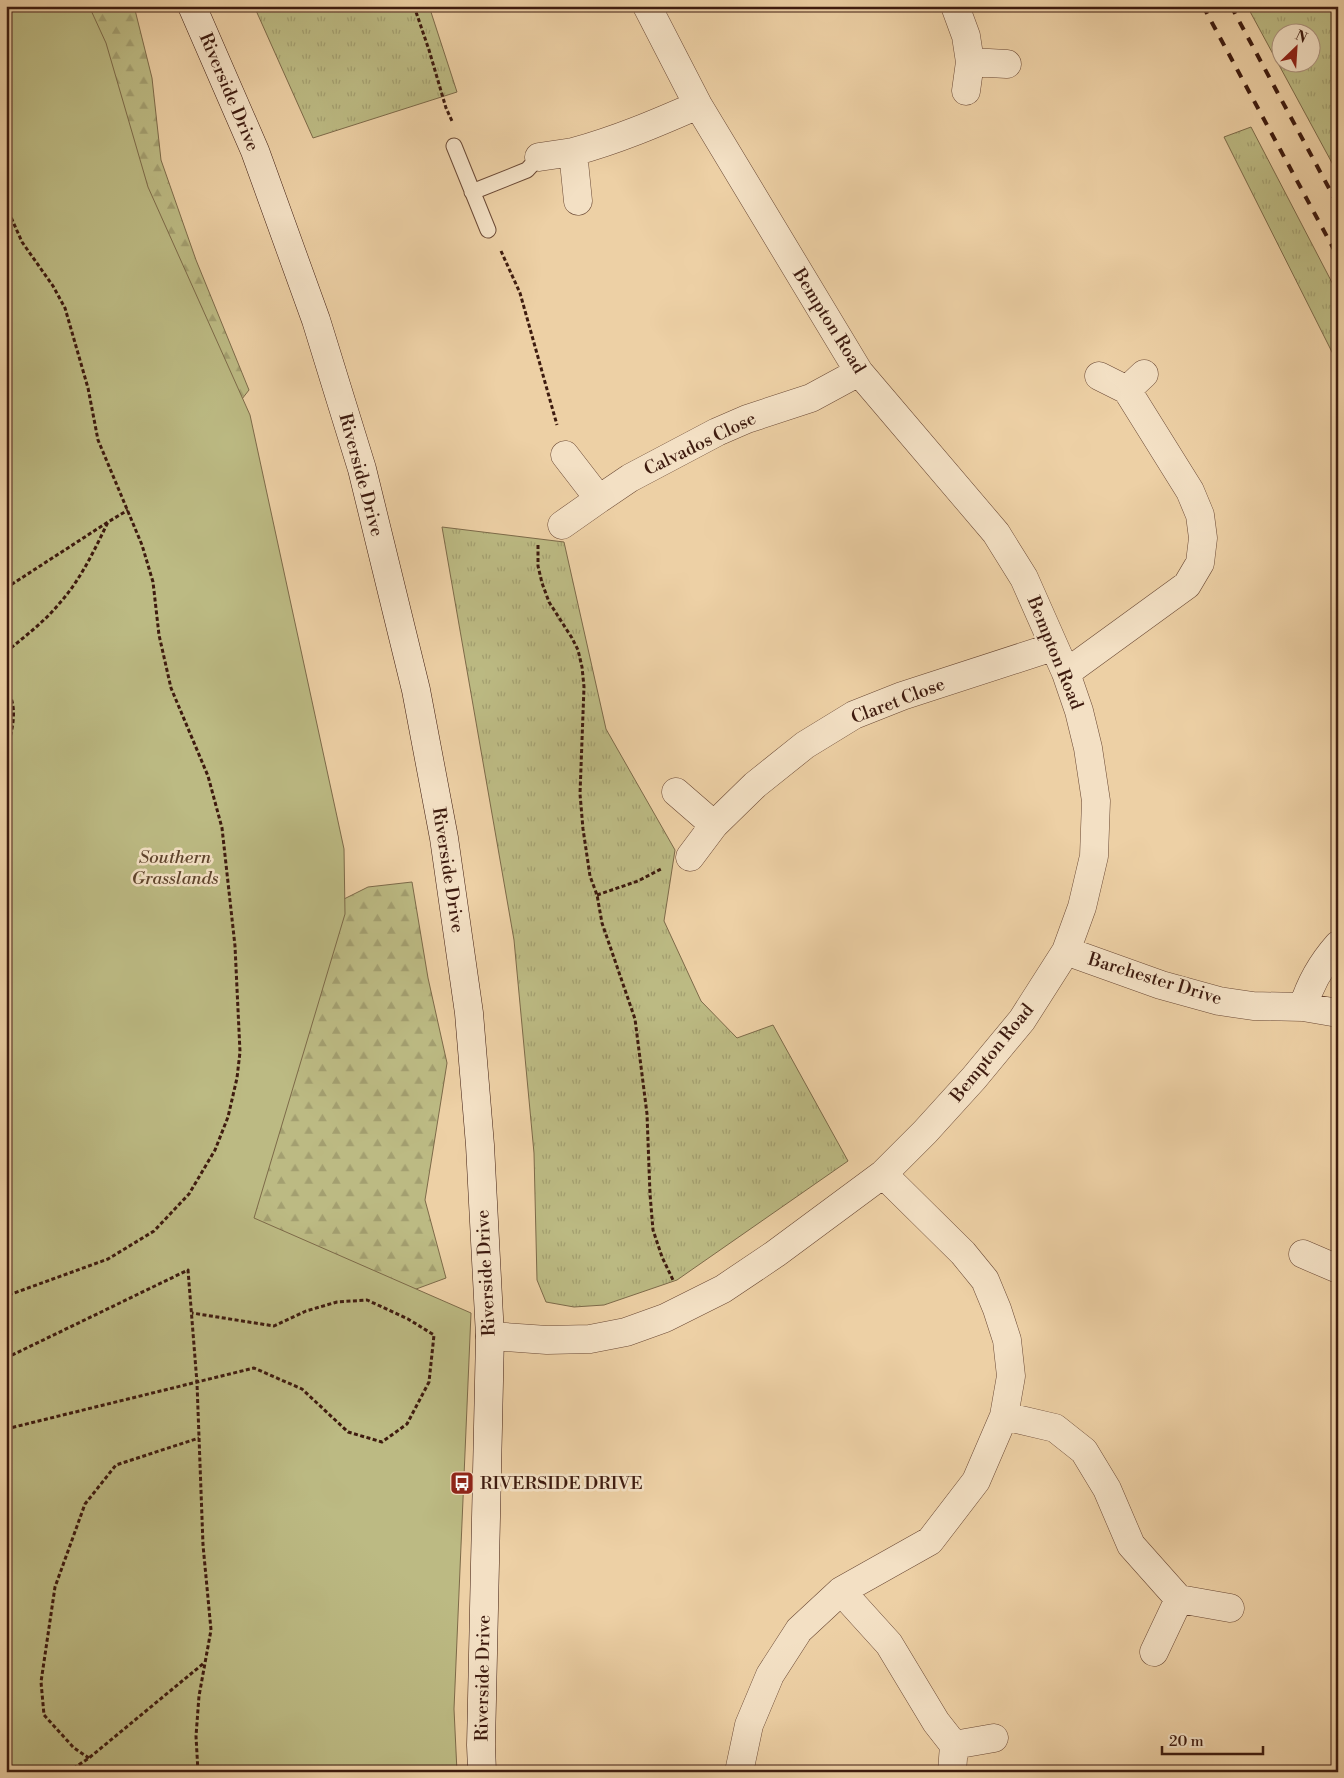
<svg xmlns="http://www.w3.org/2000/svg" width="1344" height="1778" viewBox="0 0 1344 1778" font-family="'Libre Bodoni',serif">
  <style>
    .grass { fill: url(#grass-tufts); stroke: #7d6a49; fill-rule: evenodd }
    .forest { fill: url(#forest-firs); stroke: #7d6a49 }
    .park { fill: #bcba83; stroke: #7d6a49 }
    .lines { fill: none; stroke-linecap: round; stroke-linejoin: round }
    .lane-casing { stroke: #6a4834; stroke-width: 17 }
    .street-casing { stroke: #6a4834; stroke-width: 29 }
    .secondary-casing { stroke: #3e1b0f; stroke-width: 29 }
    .path { stroke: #3e1b0f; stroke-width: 3; stroke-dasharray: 4 2.5; stroke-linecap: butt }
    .lane { stroke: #f3e0c4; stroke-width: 15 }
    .street { stroke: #f3e0c4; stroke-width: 28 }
    .secondary { stroke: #f3e0c4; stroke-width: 28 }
    .rail { stroke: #3e1b0f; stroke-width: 4; stroke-dasharray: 9 9; stroke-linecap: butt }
    .labels { text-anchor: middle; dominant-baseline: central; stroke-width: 5; stroke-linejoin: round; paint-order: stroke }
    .street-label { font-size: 18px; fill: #3e1b0f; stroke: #f3e0c4 }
    .park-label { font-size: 18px; font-style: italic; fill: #5e432c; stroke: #f3e0c4 }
    .poi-label { font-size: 18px; fill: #3e1b0f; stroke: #f3e0c4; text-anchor: start }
  </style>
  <defs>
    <pattern id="grass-tufts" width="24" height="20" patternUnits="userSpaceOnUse" patternTransform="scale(1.25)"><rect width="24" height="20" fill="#bcba83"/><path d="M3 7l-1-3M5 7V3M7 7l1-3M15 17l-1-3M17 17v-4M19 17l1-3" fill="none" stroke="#a39f70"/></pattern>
    <pattern id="forest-firs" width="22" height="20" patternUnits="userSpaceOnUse" patternTransform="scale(1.25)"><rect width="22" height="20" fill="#bcba83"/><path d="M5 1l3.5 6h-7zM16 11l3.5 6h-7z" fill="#a39f70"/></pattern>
  </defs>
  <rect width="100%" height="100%" fill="#edd0a5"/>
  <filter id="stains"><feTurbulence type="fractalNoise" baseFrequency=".004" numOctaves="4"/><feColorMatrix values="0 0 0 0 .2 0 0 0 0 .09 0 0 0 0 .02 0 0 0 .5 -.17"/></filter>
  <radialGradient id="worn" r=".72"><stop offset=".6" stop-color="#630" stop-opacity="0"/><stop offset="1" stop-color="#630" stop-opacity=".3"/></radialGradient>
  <path class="grass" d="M254 6H429L457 92 313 138Z
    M1247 6H1338V174ZM1312 32V62H1282V32Z
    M1251 127 1338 294V364L1224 137Z
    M442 527 564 542 606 729 675 850 664 921 701 1001 737 1038 773 1025 848 1161 677 1280 604 1305 574 1307 546 1302 537 1280 534 1153 514 940Z"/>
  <path class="forest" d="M6 6H134L152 78 161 160 196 260 249 390 224 422Z
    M412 882 428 978 447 1063 425 1200 446 1278 400 1295 288 1288 215 1177 284 929 368 887Z"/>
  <path class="park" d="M6 6H89L106 43 148 187 250 415 344 849 345 914 254 1218 471 1313 454 1709 457 1772H6Z"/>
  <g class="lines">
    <g class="lane-casing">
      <path id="lane" d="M454 146 488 230
        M472 192 527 170 539 157"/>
    </g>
    <g class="street-casing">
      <path id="street" d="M955 6 966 36 970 62
        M966 91 970 62 1007 64
        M573 152C617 140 657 123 698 105
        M539 157 573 152 578 201
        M1099 376 1127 390 1144 374
        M599 499 630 478 717 432 747 419 811 398 859 372
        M562 525 599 499 565 455
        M1066 673 1187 585 1200 563 1203 538 1200 515 1190 491 1127 390
        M676 792 714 825 755 785 805 745 854 715 902 696 1053 647
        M690 857 714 825
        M1066 951 1161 985 1219 1001 1253 1006 1303 1007 1338 1013
        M1303 1007C1310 984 1322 963 1338 945
        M1303 1254 1338 1269
        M490 1336 547 1340 590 1339 626 1332 665 1318 723 1289 775 1254 883 1174 925 1132 974 1078 1022 1020 1066 951 1082 907 1094 856 1096 801 1088 748 1079 711 1066 673 1024 578 996 533 859 372 698 105 647 6
        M1004 1416 1055 1428 1084 1451 1107 1489 1131 1545 1179 1599 1230 1608
        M841 1591 889 1644 936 1722 954 1745 994 1738
        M1154 1652 1179 1599
        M739 1772 749 1725 770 1675 799 1630 841 1591 930 1541 976 1481 1004 1416 1011 1376 1007 1340 997 1309 985 1280 963 1253 883 1174
        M952 1772 954 1745"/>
    </g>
    <g class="secondary-casing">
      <path id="secondary" d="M192 6 255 151 316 320 362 469 416 690 444 838 469 1013 480 1145 490 1336 481 1745 482 1772"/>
    </g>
    <path class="path" d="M414 6 429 50 446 108 452 121
      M6 206 22 242 53 286 65 308 88 388 98 440 142 545 153 582 159 635 171 688 208 776 222 828 235 946 240 1052 237 1078 228 1117 215 1150 189 1194 154 1231 108 1259 6 1296
      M501 251 520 293 557 425
      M538 545V566L542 583 549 602 572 638 578 650 582 667 584 687 580 794 583 829 590 876 597 895 602 923 635 1019 647 1114 650 1194 653 1230 662 1257 673 1280
      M6 588 108 522 128 510
      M6 652C24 637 43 623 58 605 80 581 94 551 108 522
      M6 688C20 709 11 732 6 754
      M597 895 638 881 663 868
      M6 1358 188 1270 197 1383 203 1545 211 1630 199 1696 196 1736 198 1772
      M6 1429 254 1368 302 1389 348 1432 382 1442 407 1424 429 1382 434 1335 408 1319 367 1300 337 1302 306 1311 274 1326 192 1313
      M89 1758 74 1748 44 1715 41 1682 55 1587 85 1504 116 1465 199 1438
      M68 1772 89 1758 204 1663"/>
    <use href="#lane" class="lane"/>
    <use href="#street" class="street"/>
    <use href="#secondary" class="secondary"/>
    <path class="rail" d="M1203 6 1338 257
      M1231 6 1338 205"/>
  </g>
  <defs>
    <g id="bus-square" transform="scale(1.25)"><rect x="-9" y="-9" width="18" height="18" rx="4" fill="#8f2418" stroke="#f3e0c4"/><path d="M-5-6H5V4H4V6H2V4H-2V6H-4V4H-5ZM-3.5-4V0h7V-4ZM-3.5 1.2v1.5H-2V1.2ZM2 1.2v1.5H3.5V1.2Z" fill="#fff"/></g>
  </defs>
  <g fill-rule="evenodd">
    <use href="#bus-square" x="462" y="1483"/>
  </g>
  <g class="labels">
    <g class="street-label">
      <text transform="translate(229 92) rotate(67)">Riverside Drive</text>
      <text transform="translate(829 321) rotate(58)">Bempton Road</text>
      <text transform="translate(700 444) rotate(-26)">Calvados Close</text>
      <text transform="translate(361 475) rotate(75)">Riverside Drive</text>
      <text transform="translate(1055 653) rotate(68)">Bempton Road</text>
      <text transform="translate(898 701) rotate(-21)">Claret Close</text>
      <text transform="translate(448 870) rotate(81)">Riverside Drive</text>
      <text transform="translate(1155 979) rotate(17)">Barchester Drive</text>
      <text transform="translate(992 1053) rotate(-51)">Bempton Road</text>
      <text transform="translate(486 1273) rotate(-93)">Riverside Drive</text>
      <text transform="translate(483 1678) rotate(-89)">Riverside Drive</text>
    </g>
    <g class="park-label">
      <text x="175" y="857">Southern<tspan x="175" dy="21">Grasslands</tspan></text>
    </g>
    <g class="poi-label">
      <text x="480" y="1483">RIVERSIDE DRIVE</text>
    </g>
  </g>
  <rect width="1344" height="1778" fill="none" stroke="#edd0a5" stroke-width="25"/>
  <rect x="8" y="8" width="1329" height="1763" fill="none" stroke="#3e1b0f" stroke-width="2.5"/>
  <rect x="12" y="12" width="1319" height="1753" fill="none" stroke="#3e1b0f"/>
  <g transform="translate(1296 48) rotate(25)"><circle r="24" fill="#f3e0c4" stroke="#ab917c"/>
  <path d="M0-4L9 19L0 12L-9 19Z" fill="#8f2418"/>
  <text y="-8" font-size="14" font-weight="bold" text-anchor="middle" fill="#3e1b0f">N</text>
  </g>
  <path d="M1162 1746v8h101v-8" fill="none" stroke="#3e1b0f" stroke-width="2.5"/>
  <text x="1169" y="1746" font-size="15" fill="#3e1b0f" stroke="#f3e0c4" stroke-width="4" paint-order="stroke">20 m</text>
  <rect width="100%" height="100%" filter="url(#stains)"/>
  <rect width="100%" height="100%" fill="url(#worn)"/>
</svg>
